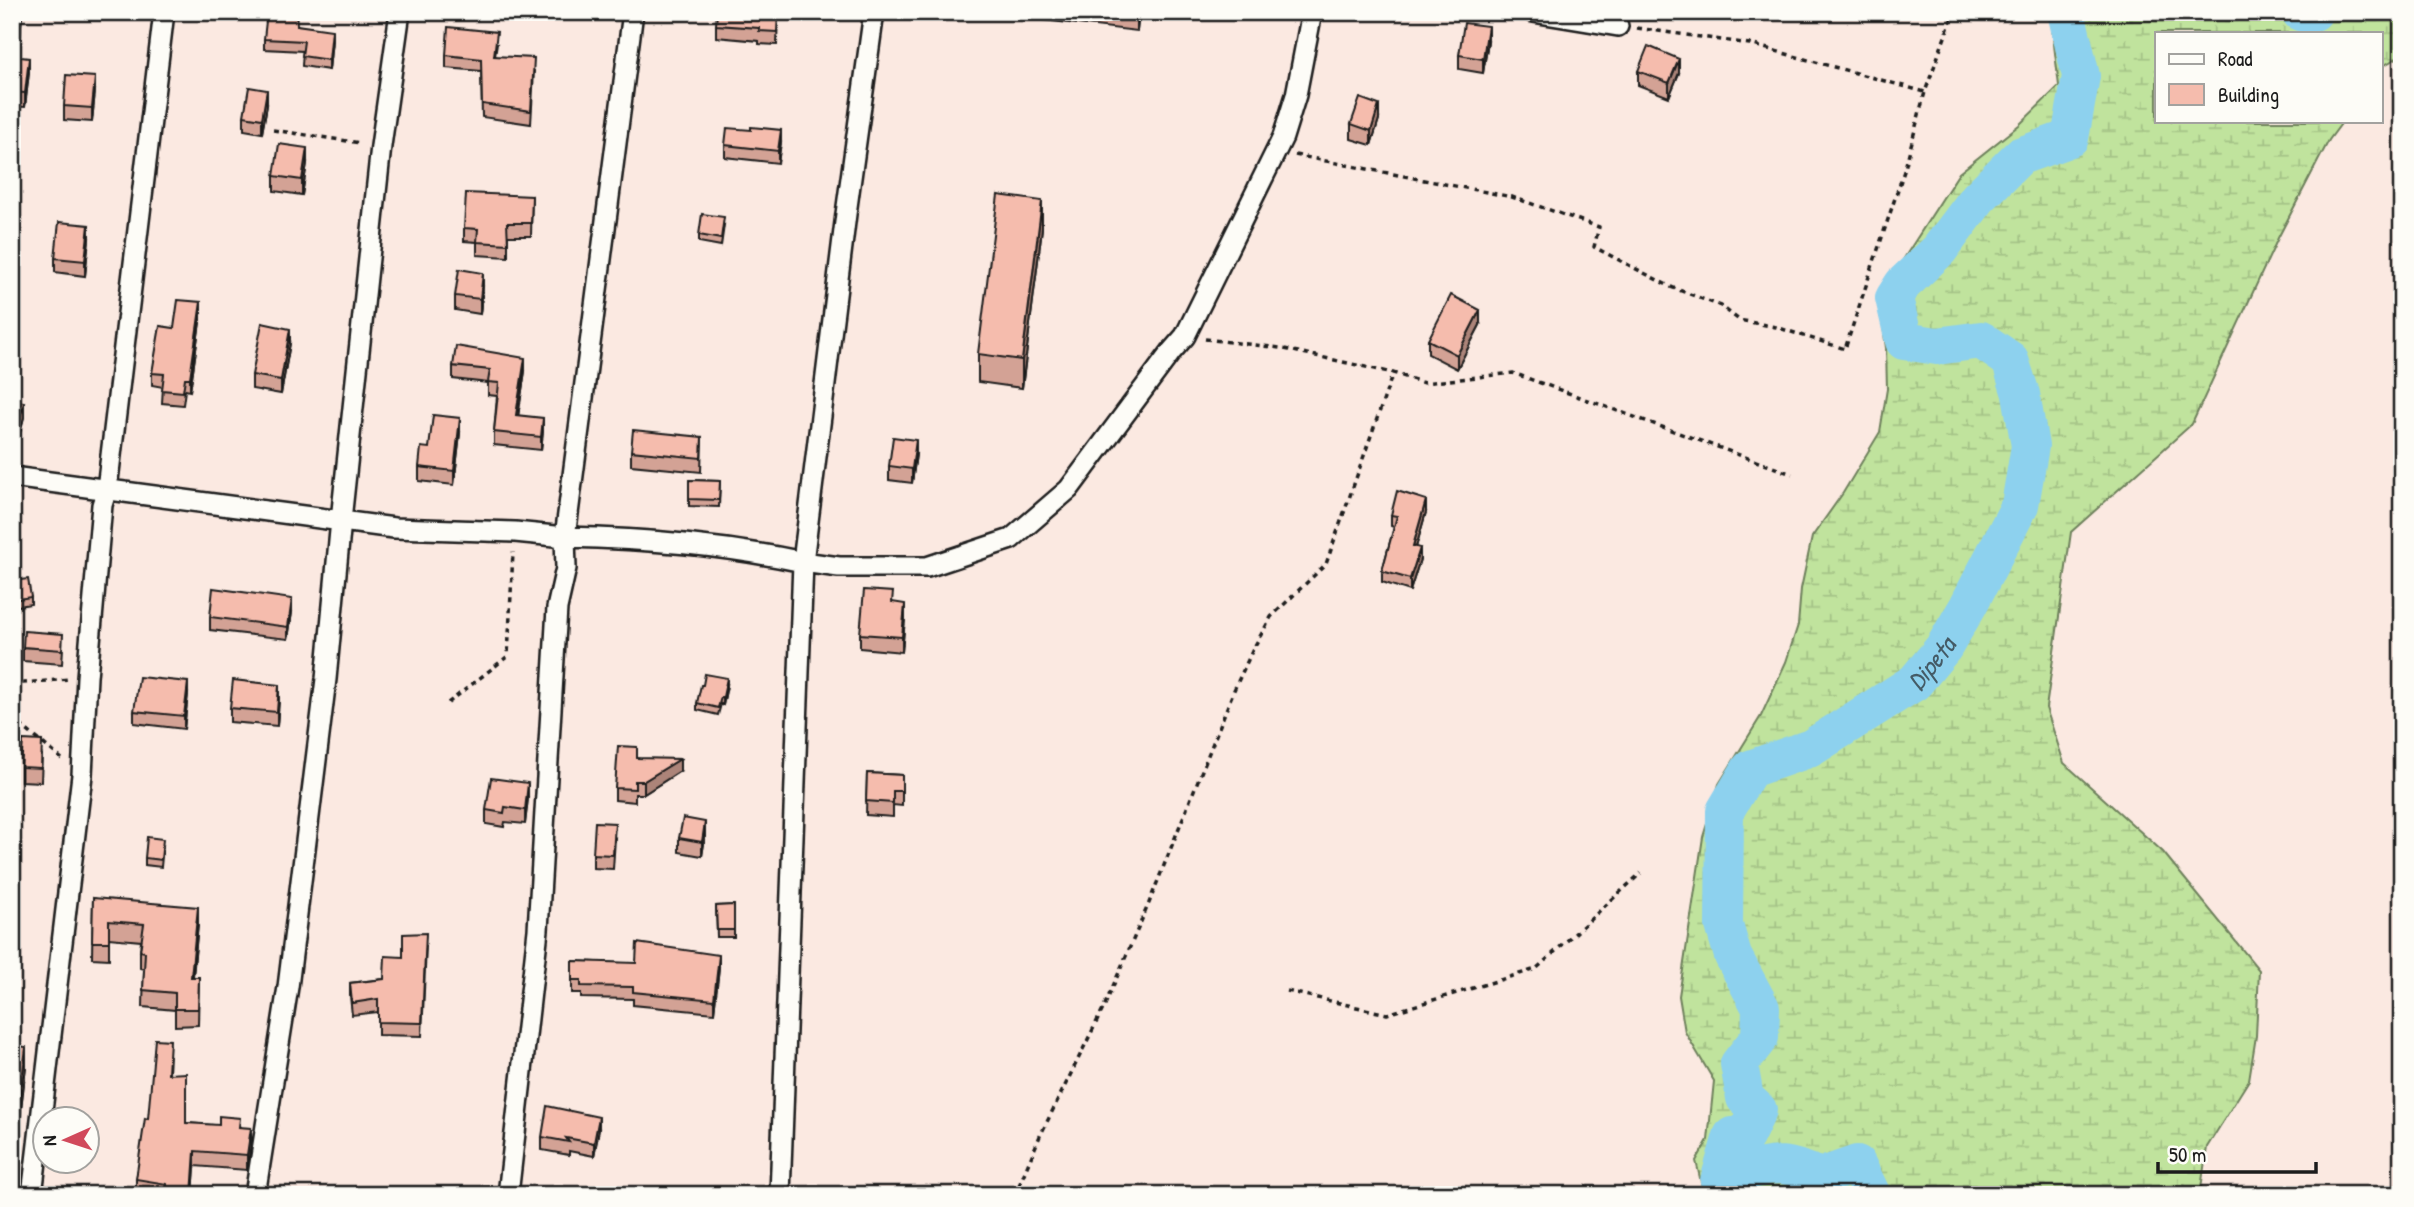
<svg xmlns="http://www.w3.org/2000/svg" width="2414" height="1207" viewBox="0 0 2414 1207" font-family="'Patrick Hand',sans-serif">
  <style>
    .wetland { fill: url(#wetland-marsh); stroke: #6e805c; stroke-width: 2 }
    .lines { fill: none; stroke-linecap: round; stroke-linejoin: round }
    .river { stroke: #8dd1ee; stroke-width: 38 }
    .street-casing { stroke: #1c1c1c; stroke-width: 24 }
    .path { stroke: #1c1c1c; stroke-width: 3.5; stroke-dasharray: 5 5; stroke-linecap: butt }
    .street { stroke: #fdfcf7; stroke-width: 19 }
    .wall { fill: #d3a295; stroke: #1c1c1c; stroke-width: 2 }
    .shaded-wall { fill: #ac8479; stroke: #1c1c1c; stroke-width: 2 }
    .building { fill: #f5bcad; stroke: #1c1c1c; stroke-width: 2 }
    .labels { text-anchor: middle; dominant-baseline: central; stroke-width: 5; stroke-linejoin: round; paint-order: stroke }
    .water-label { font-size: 26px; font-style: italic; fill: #445b66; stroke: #fdfcf7 }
  </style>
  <defs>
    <pattern id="wetland-marsh" width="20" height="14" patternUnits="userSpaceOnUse" patternTransform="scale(1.75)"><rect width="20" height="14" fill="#c0e39d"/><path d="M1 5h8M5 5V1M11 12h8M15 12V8" fill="none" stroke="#a4c287"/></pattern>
  </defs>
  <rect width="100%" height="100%" fill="#fbe9e1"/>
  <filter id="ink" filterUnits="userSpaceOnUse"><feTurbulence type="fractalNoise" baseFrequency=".0143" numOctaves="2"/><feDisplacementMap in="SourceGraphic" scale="14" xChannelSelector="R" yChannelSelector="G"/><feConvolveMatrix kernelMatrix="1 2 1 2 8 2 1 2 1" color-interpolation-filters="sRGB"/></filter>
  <g filter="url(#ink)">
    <path class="wetland" d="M2050 12H2402V55L2381 67V33H2157V121H2343L2329 140 2278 238 2192 424 2071 532 2046 708 2064 763 2163 852 2259 970 2256 1036 2249 1080 2207 1147 2200 1195H1704L1696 1161 1708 1140 1714 1081 1685 1032 1679 996 1703 837 1719 784 1761 716 1786 662 1798 625 1801 589 1812 537 1843 493 1880 432 1887 389 1886 348 1879 297 1959 173 2019 125 2059 86Z"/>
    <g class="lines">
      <g class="river">
        <path d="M2300 12 2308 15 2314 12"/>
        <path id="s1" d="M1872 1195 1857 1164 1820 1177C1789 1163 1775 1161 1743 1173L1736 1186 1719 1181 1732 1136 1745 1137 1758 1110 1745 1098 1739 1064 1760 1037 1761 1008 1733 956 1724 925 1725 811 1750 769 1811 748 1915 682 1944 647 1968 606 2020 505 2030 446 2021 394 2010 360 1981 340 1937 346 1904 341 1894 298 1903 284 1939 250 1978 198 2020 156 2070 138 2081 76 2066 12"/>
      </g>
      <g class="street-casing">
        <path id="street" d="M633 12 565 537C648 539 721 545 803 562L846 214 874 12
          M1533 12 1618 26
          M12 477 394 528 515 532 565 537 566 568 557 608 538 930 508 1195
          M32 1195 82 775 87 677 102 505 107 489 164 12
          M255 1195 288 987 326 679 341 520 381 146 400 12
          M780 1195 803 562 839 567H927L1011 539 1069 489 1171 352 1185 336 1283 137 1296 95 1312 12"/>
      </g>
      <path class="path" d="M1637 28 1750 44 1925 92
        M273 130 361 143
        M1295 155 1512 197 1599 227 1594 247 1671 287 1721 306 1739 320 1776 327 1845 349 1905 168 1925 92 1954 12
        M1205 339 1280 348 1393 373 1424 383 1513 373 1792 474
        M12 684 69 679
        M448 703 508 656 513 552
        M12 718 62 759
        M1287 991 1387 1014 1536 969 1641 873
        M1015 1195 1040 1136 1104 1007 1149 903 1234 690 1253 649 1271 617 1326 564 1393 373"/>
      <use href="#street" class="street"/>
    </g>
    <path class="wall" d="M12 12H22L19 52 12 51Z
      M778 12 777 45 759 44V41L716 37V25Z
      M997 12H1139L1137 31 999 15Z
      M297 25 332 40 329 70 302 66 303 51 264 49V39Z
      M1488 41 1483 73 1459 69V55Z
      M497 44 495 56 534 71 531 124 482 117 481 71 446 68V55Z
      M12 56 29 72 25 107 12 106Z
      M1638 71 1679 73 1669 97 1638 85Z
      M95 91 92 122 64 120V106Z
      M267 105 262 133 244 130V116Z
      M1379 119 1371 145 1351 139V124Z
      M781 142 778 163 725 157V145Z
      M307 163 302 195 274 191V176Z
      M532 196 531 236H508V257L477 255V242L464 241V228Z
      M724 225 721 246 699 242V235Z
      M1042 228 1022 388 978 382V354Z
      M89 239 85 276 55 272V258Z
      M483 287 480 314 455 310V296Z
      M201 315 190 391 185 390 183 405 162 403 163 387 152 385V373L174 328Z
      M1480 325 1457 369 1428 354V340Z
      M290 343 281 394 252 389V375Z
      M453 366 525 371 518 416 543 431 541 450 494 445V432L497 396 488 395V383L453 379Z
      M12 400 24 417 18 440 12 438Z
      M460 433 454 485 419 481V467L429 448Z
      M702 437 701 472 631 465V451Z
      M916 454 912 483 889 480V466Z
      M689 480 720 481 719 507 689 506Z
      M1426 512 1416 547 1420 559 1410 591 1382 582V571L1394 527 1391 526V515Z
      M12 581 31 597V604L12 607Z
      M893 603 905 618 902 652 860 648V634Z
      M292 612 288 639 210 630V617Z
      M23 647 63 648 62 664 23 661Z
      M727 685 723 705 721 704 718 715 697 710V703Z
      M188 694 184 729 134 723V711Z
      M279 699 277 726 230 722V708Z
      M42 755 41 782 21 781V767Z
      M637 758 680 771 644 794H635V802L615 800V788Z
      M867 773 902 775V806L893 805V817L866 815Z
      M528 798 525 824 505 822 504 827 486 824V810Z
      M705 837 702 856 679 852V838Z
      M615 838 613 869 593 868V854Z
      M163 846 161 867 145 865V858Z
      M93 898 198 924 193 977H199L198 1025 175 1026V1010L143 1007 144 969 140 968V951L141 941 109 938V959L92 958Z
      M734 905V937H717L716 906Z
      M426 946 422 1036 378 1035V1012L352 1015 350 996V983L384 979 403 957Z
      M572 961 719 967 714 1013 633 1005V999L581 998V993H572Z
      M12 1045 26 1066 13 1176H12Z
      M170 1055 169 1074 186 1123 240 1127 251 1143 247 1170 195 1166 193 1195 136 1194V1179L148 1119Z
      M599 1129 594 1156 569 1151V1155L542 1150V1137Z"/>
    <path class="shaded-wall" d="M21 12H22L19 52V38Z
      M1137 12H1139L1137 31Z
      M1488 26V41L1483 73V59Z
      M332 30V40L329 70V60Z
      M29 58V72L25 107V93Z
      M1679 59V73L1669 97V83Z
      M95 77V91L92 122V108Z
      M267 90V105L262 133V119Z
      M1379 105V119L1371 145V131Z
      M781 130V142L778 163V151Z
      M307 148V163L302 195V180Z
      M1042 201V228L1022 388V360Z
      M89 225V239L85 276V261Z
      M483 273V287L480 314V299Z
      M201 302V315L190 391V378Z
      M1480 310V325L1457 369V355Z
      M290 329V343L281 394V380Z
      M525 358V371L516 429V415Z
      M24 402V417L18 440V425Z
      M460 418V433L454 485V471Z
      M543 418V431L541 450V437Z
      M916 440V454L912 483V469Z
      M1426 500V512L1413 558V546Z
      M1420 548V559L1410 591V579Z
      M292 599V612L288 639V627Z
      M905 604V618L902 652V637Z
      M727 678V685L723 705V697Z
      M188 682V694L184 729V716Z
      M279 685V699L277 726V712Z
      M680 759V771L644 794V781Z
      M528 783V798L525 824V810Z
      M705 822V837L702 856V842Z
      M198 907V924L191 994V977Z
      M719 955V967L714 1013V1000Z
      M26 1047V1066L13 1176V1156Z
      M599 1117V1129L594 1156V1143Z
      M251 1128V1143L247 1170V1155Z
      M195 1151V1166L193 1195H192Z"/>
    <path class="building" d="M12 12H21L19 38 12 37Z
      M267 12H296L297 25 332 30 329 60 302 56 304 41 264 39Z
      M717 12H778L777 32 759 31V28L716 25Z
      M1464 23 1488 26 1483 59 1459 55Z
      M448 27 497 32 494 56 534 58 531 111 482 104 481 59 446 55Z
      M1648 46 1679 59 1669 83 1638 71Z
      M12 56 29 58 25 93 12 92Z
      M66 75 95 77 92 108 64 106Z
      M249 87 267 90 262 119 244 116Z
      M1360 98 1379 105 1371 131 1351 124Z
      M751 127 781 130 778 151 725 145 727 128 751 130Z
      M279 144 307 148 302 180 274 176Z
      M466 193 532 196 531 223H507L508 244 477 242 478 229 464 228Z
      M998 195 1042 201 1022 360 978 354Z
      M702 214 724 217 721 239 699 235Z
      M59 222 89 225 85 261 55 258Z
      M459 269 483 273 480 299 455 296Z
      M1451 295 1480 310 1457 355 1428 340Z
      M178 300 201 302 190 378H185L183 392 162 390 164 374 152 373 160 326 174 328Z
      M262 323 290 329 281 380 252 375Z
      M456 346 525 358 516 415 543 418 541 437 494 432 499 383 488 382 490 370 453 366Z
      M12 400 24 402 18 425 12 424Z
      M433 415 460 418 454 471 419 467 421 447 429 448Z
      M633 430 702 437 701 458 631 451Z
      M893 437 916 440 912 469 889 466Z
      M689 480 720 481 719 500 689 499Z
      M1397 491 1426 500 1413 546 1420 548 1410 579 1382 571 1397 516 1391 515Z
      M28 579 31 597 12 600V581Z
      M213 588 292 599 288 627 210 617Z
      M864 590 893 592 892 602 905 604 902 637 860 634Z
      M24 631 63 634 62 650 23 647Z
      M705 674 727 678 723 697H721L718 708 697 703 701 685H703Z
      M139 677 188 682 184 716 134 711Z
      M233 680 279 685 277 712 230 708Z
      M23 740 42 741 41 768 21 767Z
      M618 746 637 747V758L680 759 644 781H635V789L615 788Z
      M867 773 902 775V791H893V803L866 801Z
      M491 778 528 783 525 810 505 807 504 813 486 810Z
      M683 818 705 822 702 842 679 838Z
      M595 822 615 823 613 855 593 854Z
      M147 837 163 839 161 860 145 858Z
      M93 898 198 907 191 977H199L198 1009H175V993L143 990 145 952 140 951 144 924 109 921V942H92Z
      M734 905V930H717L716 906Z
      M426 933 422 1023 378 1022V999L352 1003 350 983 384 979 385 956 403 957V934Z
      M637 943 719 955 714 1000 633 992V987L581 986V980H572V961L636 963Z
      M155 1039 170 1040 168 1074 186 1073V1123L219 1125V1116L240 1118 239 1127 251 1128 247 1155 195 1151 192 1195H167V1184L136 1179 145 1118 148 1119Z
      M12 1045 26 1047 13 1156H12Z
      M547 1106 599 1117 594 1143 566 1138 569 1142 542 1137Z"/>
  </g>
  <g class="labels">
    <g class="water-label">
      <text stroke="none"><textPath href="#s1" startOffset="858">Dipeta</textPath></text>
    </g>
  </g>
  <rect width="2414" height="1207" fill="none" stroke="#fdfcf7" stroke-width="42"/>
  <rect x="21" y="21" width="2372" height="1165" fill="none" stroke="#1c1c1c" stroke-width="2.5" filter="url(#ink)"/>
  <rect x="2155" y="32" width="228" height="91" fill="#fdfcf7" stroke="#a3a29f" stroke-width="2"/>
  <rect x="2169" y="54" width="35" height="10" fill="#fdfcf7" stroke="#a3a29f" stroke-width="2"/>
  <text x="2218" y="66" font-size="21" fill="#1c1c1c">Road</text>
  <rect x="2169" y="84" width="35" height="21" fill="#f5bcad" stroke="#a3a29f" stroke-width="2"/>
  <text x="2218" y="102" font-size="21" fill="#1c1c1c">Building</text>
  <g transform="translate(66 1140) rotate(267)"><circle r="33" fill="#fdfcf7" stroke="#a3a29f" stroke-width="2"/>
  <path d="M0-5L12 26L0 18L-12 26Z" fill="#d1495b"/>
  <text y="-10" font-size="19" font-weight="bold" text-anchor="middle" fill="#1c1c1c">N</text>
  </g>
  <path d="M2158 1162v10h158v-10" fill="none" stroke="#1c1c1c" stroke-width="3.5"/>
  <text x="2169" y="1162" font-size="21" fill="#1c1c1c" stroke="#fdfcf7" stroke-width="5" paint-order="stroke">50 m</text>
</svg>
